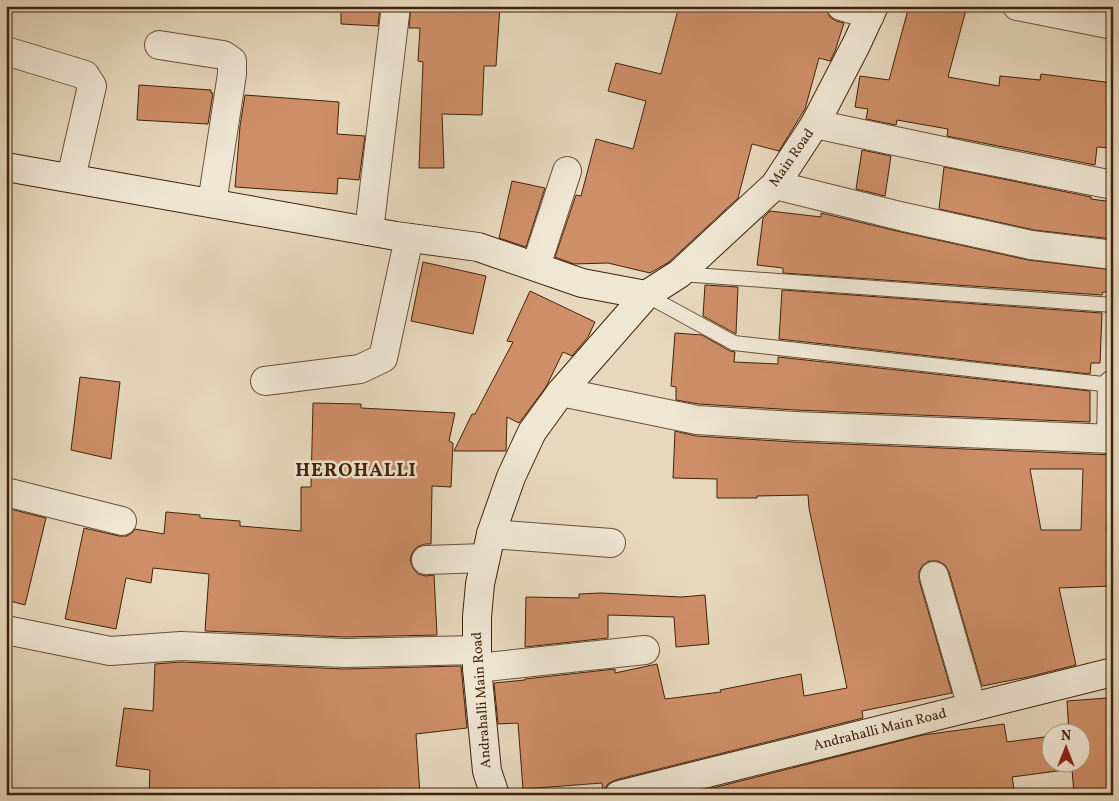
<svg xmlns="http://www.w3.org/2000/svg" width="1119" height="801" viewBox="0 0 1119 801" font-family="Vollkorn,serif">
  <style>
    .building { fill: #ce8e68; stroke: #40230a; fill-rule: evenodd }
    .lines { fill: none; stroke-linecap: round; stroke-linejoin: round }
    .lane-casing { stroke: #6a5037; stroke-width: 16 }
    .street-casing { stroke: #6a5037; stroke-width: 30 }
    .secondary-casing { stroke: #40230a; stroke-width: 30 }
    .lane { stroke: #efe6d4; stroke-width: 14 }
    .street { stroke: #efe6d4; stroke-width: 28 }
    .secondary { stroke: #efe6d4; stroke-width: 28 }
    .labels { text-anchor: middle; dominant-baseline: central; stroke-width: 5; stroke-linejoin: round; paint-order: stroke }
    .street-label { font-size: 14px; fill: #40230a; stroke: #efe6d4 }
    .district-label { font-size: 19px; font-weight: bold; letter-spacing: 1px; fill: #40230a; stroke: #efe6d4 }
  </style>
  <rect width="100%" height="100%" fill="#e7d8bd"/>
  <filter id="stains"><feTurbulence type="fractalNoise" baseFrequency=".004" numOctaves="4"/><feColorMatrix values="0 0 0 0 .2 0 0 0 0 .09 0 0 0 0 .02 0 0 0 .5 -.17"/></filter>
  <radialGradient id="worn" r=".72"><stop offset=".6" stop-color="#630" stop-opacity="0"/><stop offset="1" stop-color="#630" stop-opacity=".3"/></radialGradient>
  <path class="building" d="M341 6H380L378 26 341 24Z
    M411 6H500L496 66H484L482 115 442 114 444 168H419L423 62 418 61 420 28H409Z
    M679 6H816L826 9 830 17 836 21 844 23 835 51 830 61 819 58 805 109 779 151 752 144 738 198 669 262 650 273 608 263 574 264 555 257 576 195 581 196 596 139 633 149 646 101 608 91 616 63 661 74Z
    M909 6H967L948 77 999 86 1000 76 1040 80 1041 74 1113 83V148L1097 147 1095 165 947 136 948 129 897 120 896 125 866 119 868 109 855 107 860 76 889 80Z
    M139 85 211 90V93H213L208 124 137 120Z
    M245 95 339 102 337 134 365 136 359 180 338 178 337 194 235 187 240 126Z
    M862 150 891 156 885 196 856 189Z
    M944 167 1091 197V199L1113 202V239L1034 230 939 209Z
    M512 181 545 188 526 247 499 238Z
    M770 211 821 217V213L901 232 1028 260 1113 270V292H1103L1102 295 783 273V268L757 265 763 218Z
    M423 262 486 276 473 334 411 321Z
    M705 285 738 287 736 334 703 316Z
    M782 290 1102 313 1100 363H1091L1090 374 779 339Z
    M530 291 595 322 588 337 572 356 563 352 546 387 519 423 507 417 506 451H454L472 414H475L513 342 507 341Z
    M675 333 702 335 730 351 735 352 734 362 778 364V357L1090 391V422L796 410 699 404 676 400V387L671 386Z
    M80 377 120 382 111 459 71 450Z
    M313 403 361 404V408L455 413 449 441 453 443 451 487 432 486 431 544H425L417 547 412 553 410 560 413 568 418 574 426 576 434 575 437 635 345 637 205 631 209 574 153 568 151 583 126 578 116 629 65 619 84 528 119 536H127L133 532 135 529 164 534 166 512 200 515V518L240 521V526L301 531V487H311Z
    M675 431 696 436 794 442 1113 455V479H1109L1107 531 1113 530V586L1059 588 1076 665 1028 677 982 686 949 572 945 565 938 561H929L922 566 919 572V580L952 693 862 711 863 718 615 780 608 784 604 790V795H603L602 783 523 789 518 723 498 724 494 683 525 680V679L615 669V673L657 664 665 699 721 692 720 690 801 674 804 696 847 688 809 508 808 495 757 496V498H717V479L673 478ZM1030 469H1083L1081 530H1041Z
    M6 508 46 518 25 605 6 600Z
    M601 593 681 597 705 595 709 644 676 647 674 617 608 615V638L525 647 526 597 579 598V594Z
    M181 662 344 669 461 666 467 728 416 734 420 795 290 792V795H149L150 770 116 766 124 708 153 711 155 664Z
    M1107 698 1113 770V794L1074 795 1072 769 1012 777 1015 795H685L923 735 1004 724 1007 742 1052 736V764H1082V734H1069L1067 701Z"/>
  <g class="lines">
    <g class="lane-casing">
      <path id="lane" d="M680 274 1113 305
        M646 295 734 343 1112 385V379"/>
    </g>
    <g class="street-casing">
      <path id="street" d="M841 6 870 15
        M1017 6 1113 25
        M159 45 223 55 232 61V74L212 203
        M6 51 85 75 92 86 71 178
        M815 124 966 156 1113 185
        M775 185 904 217 1031 245 1113 255
        M369 231 396 6
        M536 266 567 171
        M265 381 360 369 383 358 409 238
        M561 392 697 420 795 426 1113 439
        M1111 439 1112 385
        M6 492 122 521
        M491 534 611 543
        M426 560 485 558
        M934 576 972 707
        M6 630 110 651 181 646 345 653 477 650
        M477 668 645 650"/>
    </g>
    <g class="secondary-casing">
      <path id="secondary" d="M6 167 396 236 478 247 582 283 646 295
        M495 795 487 771 477 668V617L480 584 491 534 511 477 532 432 561 392 646 295 679 274 775 185 815 124 856 45 874 6
        M619 795 1113 672"/>
    </g>
    <use href="#lane" class="lane"/>
    <use href="#street" class="street"/>
    <use href="#secondary" class="secondary"/>
  </g>
  <g class="labels">
    <g class="street-label">
      <text transform="translate(792 158) rotate(-55)">Main Road</text>
      <text transform="translate(482 700) rotate(-94)">Andrahalli Main Road</text>
      <text transform="translate(880 730) rotate(-14)">Andrahalli Main Road</text>
    </g>
    <g class="district-label">
      <text x="356" y="471">HEROHALLI</text>
    </g>
  </g>
  <rect width="1119" height="801" fill="none" stroke="#e7d8bd" stroke-width="25"/>
  <rect x="8" y="8" width="1104" height="786" fill="none" stroke="#40230a" stroke-width="2.5"/>
  <rect x="12" y="12" width="1094" height="776" fill="none" stroke="#40230a"/>
  <g transform="translate(1066 748)"><circle r="24" fill="#efe6d4" stroke="#a99883"/>
  <path d="M0-4L9 19L0 12L-9 19Z" fill="#8f2418"/>
  <text y="-8" font-size="14" font-weight="bold" text-anchor="middle" fill="#40230a">N</text>
  </g>
  <rect width="100%" height="100%" filter="url(#stains)"/>
  <rect width="100%" height="100%" fill="url(#worn)"/>
</svg>
